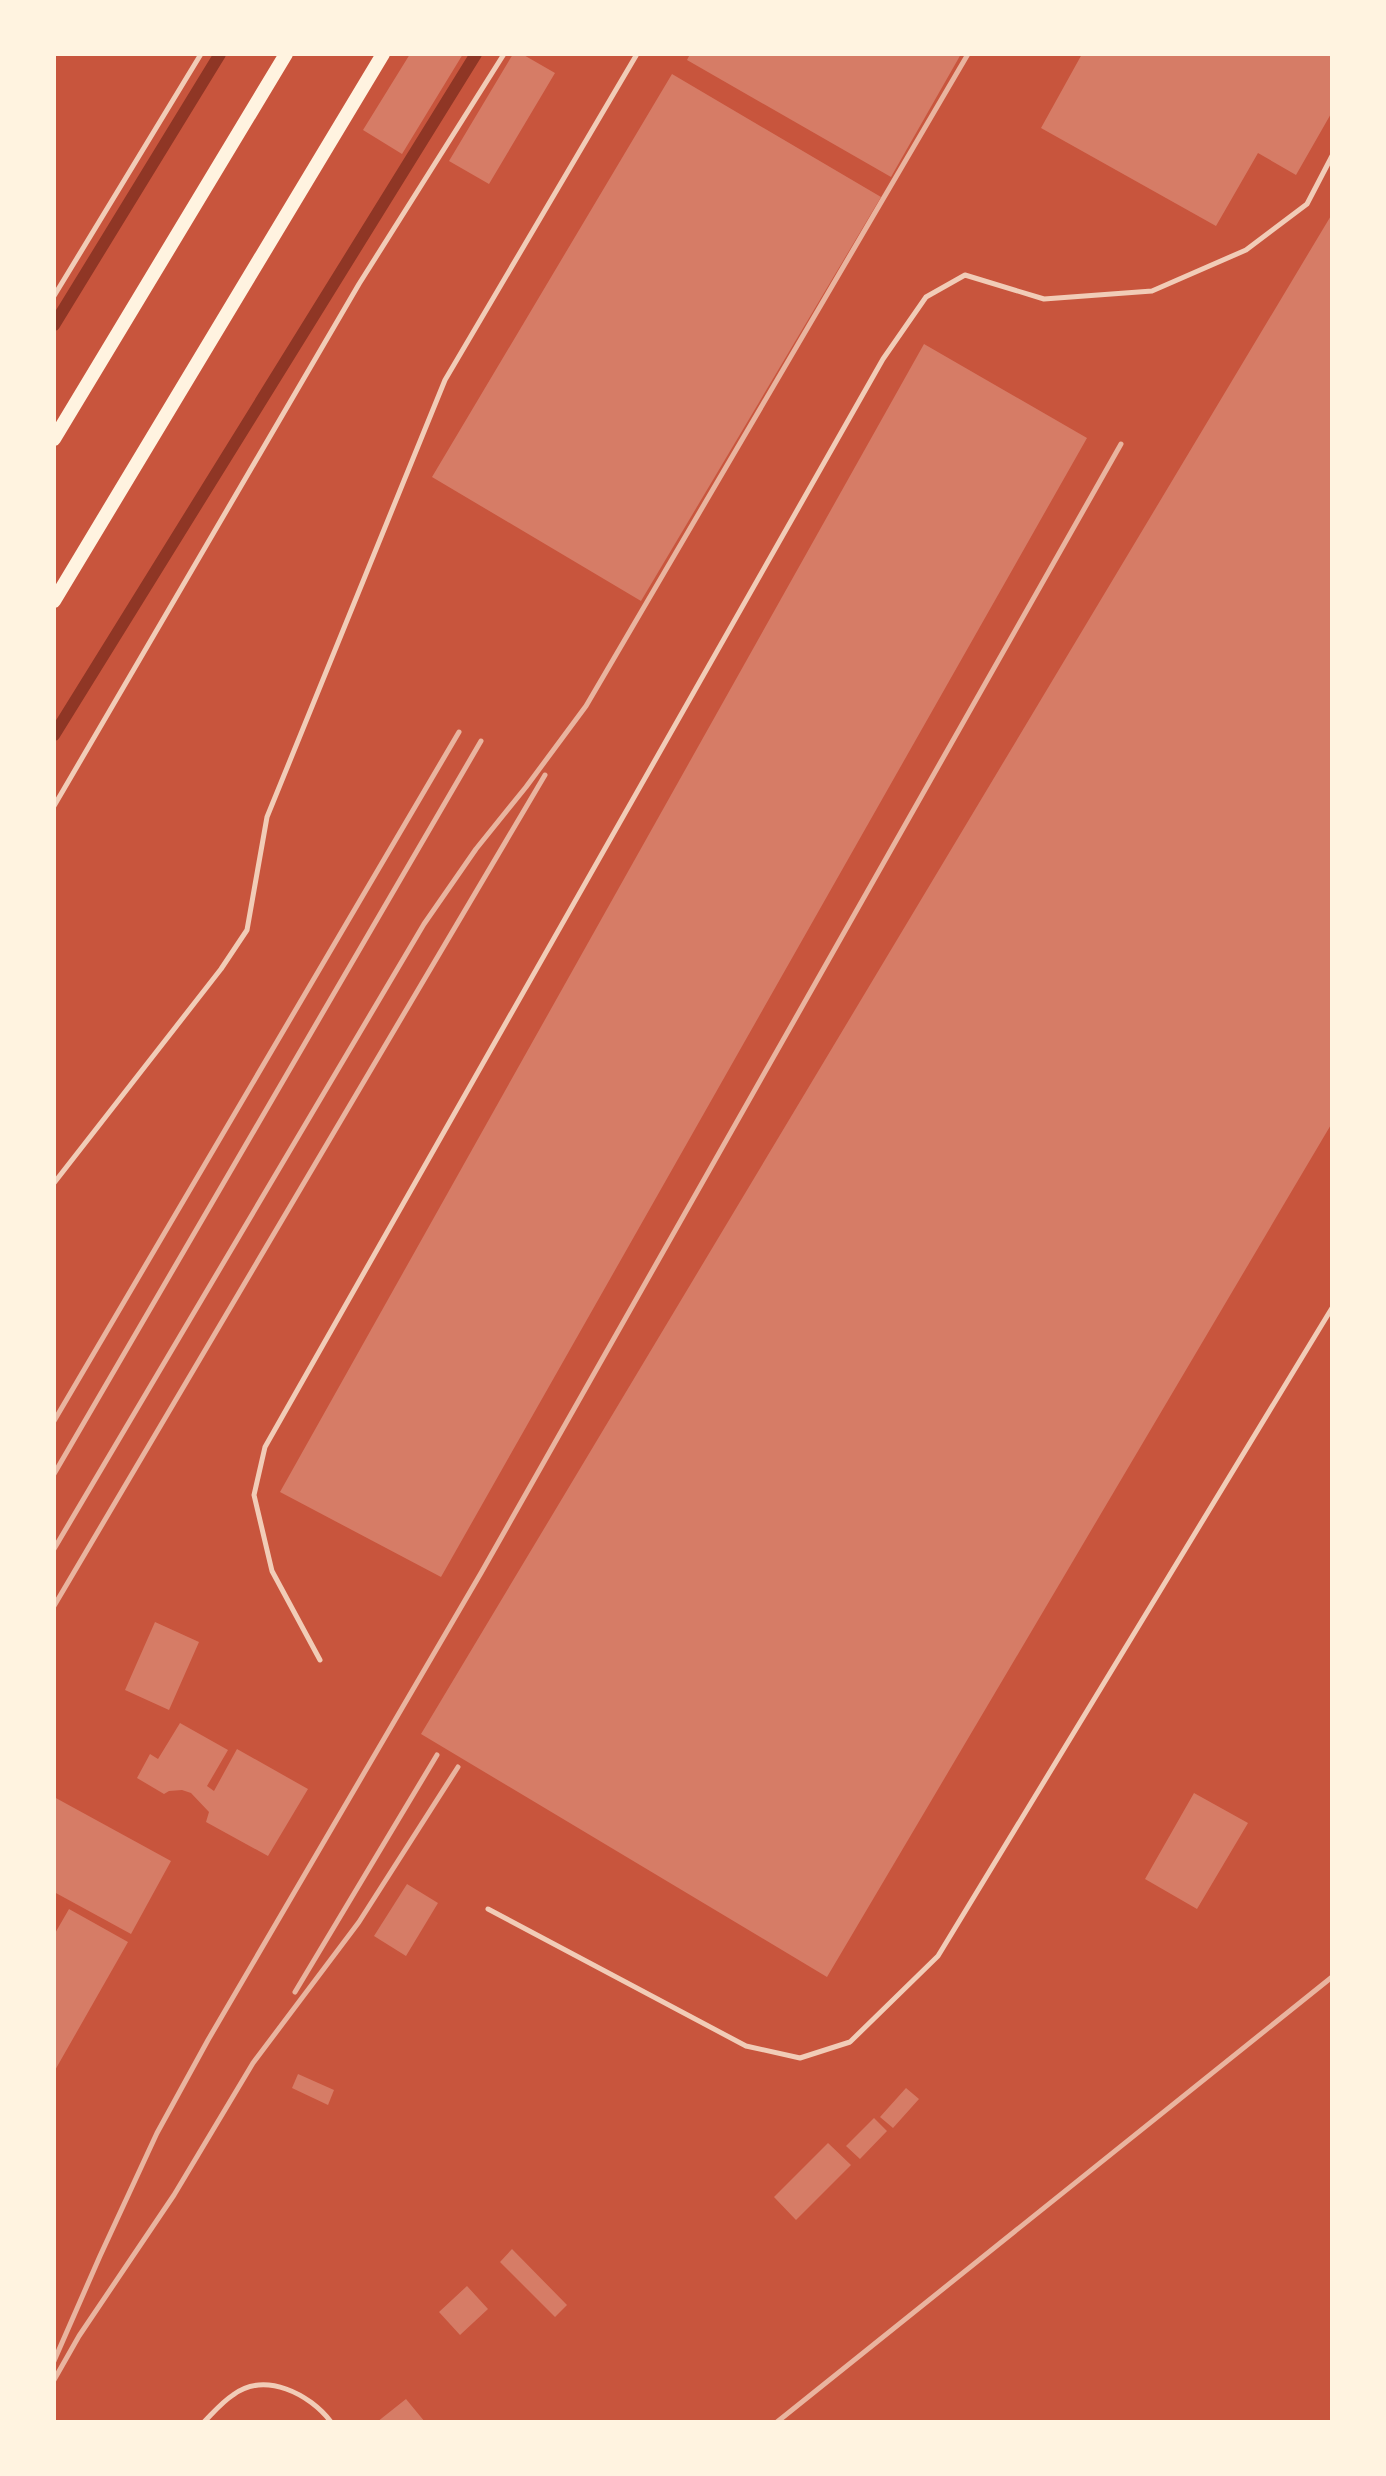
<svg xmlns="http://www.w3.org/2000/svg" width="1386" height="2476" viewBox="0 0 1386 2476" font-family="Cabin,sans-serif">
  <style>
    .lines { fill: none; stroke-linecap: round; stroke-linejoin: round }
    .stream { stroke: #8f3625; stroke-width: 12 }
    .building { fill: #d67c66 }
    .service { stroke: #f1ccb7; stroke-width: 5 }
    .secondary { stroke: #fff3e0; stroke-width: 14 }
    .rail { stroke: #e9b49f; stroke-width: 5 }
  </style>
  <rect width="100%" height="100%" fill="#c8553d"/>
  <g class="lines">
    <path class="stream" d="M54 325 220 54
      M54 735 476 54"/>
  </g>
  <path class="building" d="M410 54H463L402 154 363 130Z
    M513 54H522L555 73 489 184 449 161Z
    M690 54H961L891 177 687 60Z
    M1082 54H1332V112L1296 175 1258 153 1216 226 1041 128Z
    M672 74 881 197 641 601 432 477Z
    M1332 214V1123L827 1977 421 1734Z
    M924 344 1087 438 441 1577 280 1492Z
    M155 1622 199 1642 169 1710 125 1690Z
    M180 1723 228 1750 207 1786 214 1791 237 1749 308 1789 268 1856 206 1822 209 1812 191 1793 182 1790 169 1791 164 1794 137 1778 150 1754 158 1759Z
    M1194 1793 1248 1823 1197 1909 1145 1879Z
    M54 1797 171 1861 131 1934 54 1892Z
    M407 1884 438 1903 406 1956 374 1936Z
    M69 1909 128 1942 54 2072V1935Z
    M298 2074 334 2090 328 2105 292 2088Z
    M906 2088 919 2099 893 2128 880 2117Z
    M874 2118 887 2131 860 2159 846 2146Z
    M828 2143 851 2165 796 2220 774 2197Z
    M512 2249 567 2305 555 2317 500 2262Z
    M467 2286 488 2309 460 2335 439 2312Z
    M406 2399 425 2422H377Z"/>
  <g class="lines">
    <path class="service" d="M54 296 201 54
      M54 806 359 284 504 54
      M54 1183 221 969 247 930 267 817 445 380 637 54
      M320 1660 272 1571 254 1495 265 1447 883 359 926 297 965 275 1044 299 1152 291 1246 250 1307 204 1332 156
      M488 1909 746 2046 800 2058 850 2042 938 1956 1332 1308
      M204 2422C213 2413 222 2402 233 2395 265 2371 310 2394 331 2422"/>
    <path class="secondary" d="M54 439 286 54
      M54 601 383 54"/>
    <path class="rail" d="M54 1421 459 732
      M54 1474 481 741
      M54 1549 424 924 476 849 526 787 586 706 968 54
      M54 1606 545 775
      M295 1992 437 1755
      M54 2361 100 2256 157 2133 208 2040 481 1573 1121 444
      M54 2380 79 2336 174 2195 253 2063 359 1922 458 1767
      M777 2422 1332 1977"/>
  </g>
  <rect width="1386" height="2476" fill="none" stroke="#fff3e0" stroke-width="112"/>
</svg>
